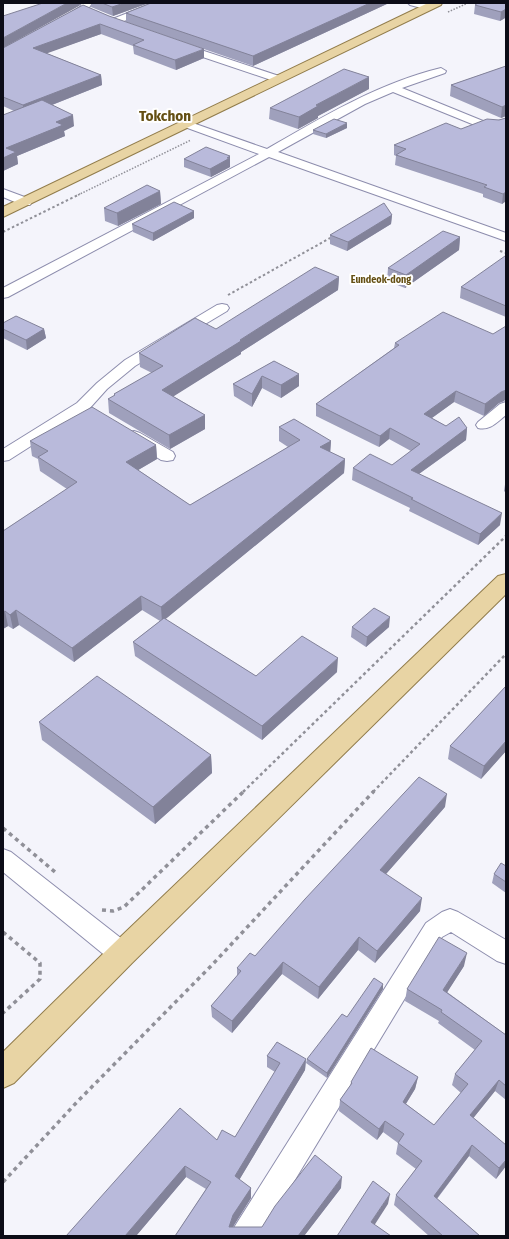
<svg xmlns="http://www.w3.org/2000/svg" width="509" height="1239" viewBox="0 0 509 1239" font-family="'Fira Sans Condensed',sans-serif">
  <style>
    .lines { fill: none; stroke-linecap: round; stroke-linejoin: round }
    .minor-casing { stroke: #8d8dad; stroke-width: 2 }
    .major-casing { stroke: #917c4b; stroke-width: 2 }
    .path-far3 { stroke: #909098; stroke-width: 1.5; stroke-dasharray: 1.5 1.5; stroke-linecap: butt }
    .path-far2 { stroke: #909098; stroke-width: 2; stroke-dasharray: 2.5 2.5; stroke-linecap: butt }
    .path-far1 { stroke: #909098; stroke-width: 2.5; stroke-dasharray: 3 3; stroke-linecap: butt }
    .path { stroke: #909098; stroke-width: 3.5; stroke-dasharray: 4 4; stroke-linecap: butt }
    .minor { fill: #fff; fill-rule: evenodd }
    .major { fill: #e8d4a4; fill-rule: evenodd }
    .wall { fill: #9fa0bc }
    .shaded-wall { fill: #828299 }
    .building { fill: #b9badb; stroke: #828299 }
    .labels { text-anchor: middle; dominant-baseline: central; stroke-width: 4; stroke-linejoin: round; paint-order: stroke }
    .far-quarter-label { font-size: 10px; font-weight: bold; fill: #644f13; stroke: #fff }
    .far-town-label { font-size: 15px; font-weight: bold; fill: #644f13; stroke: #fff }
  </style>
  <rect width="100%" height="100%" fill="#f4f4fb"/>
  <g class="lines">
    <g class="minor-casing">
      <path id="minor" d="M82 3H92C87 12 71 26 61 23L59 21 61 19 80 7Z
        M153 3H179L174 6 158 8 116 24H110L108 22 110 20Z
        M408 3H424L432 5 434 7 429 10 410 5Z
        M180 43 282 77 283 79 282 81H274L176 48 175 46Z
        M441 68 446 71 445 73 402 88 483 121 497 122 506 119V126L498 128 477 126 393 92 365 104 278 152 506 233V241L269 157 8 297 3 298V288L259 154 182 126 180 124 182 122H190L267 149C322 117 379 83 441 68Z
        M3 189 30 199 32 202 30 205H22L3 197Z
        M222 304 227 305 229 308 227 311 135 366 107 389 89 409 9 460 3 461V449L77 403 97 383 125 360 217 305Z
        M506 402V415C497 422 490 431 478 428L476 425 478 422 500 404Z
        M134 431 140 433 173 452 175 456 173 460 167 461 161 460 128 439 126 436 128 433Z
        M3 849 11 852 131 946 134 954 131 962 122 965 113 962 3 872Z
        M450 909 458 912 506 940V964L497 961 451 932 442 937 261 1236H231L235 1226 426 923 442 912Z"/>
    </g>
    <g class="major-casing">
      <path id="major" d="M428 3H442L441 5 3 217V207Z
        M506 574V594L132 963 14 1083 3 1088V1052L112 945 498 576Z"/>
    </g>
    <path class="path-far3" d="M448 12 468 3
      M78 195 191 140"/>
    <path class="path-far2" d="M3 232 80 194
      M500 251 506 253
      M228 295 332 237"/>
    <path class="path-far1" d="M243 792 506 536
      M373 792 506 654"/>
    <path class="path" d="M3 828 55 872
      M102 910 113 911 124 907 244 791
      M3 932 40 963V979L3 1013
      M3 1182 77 1102 212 965 374 791"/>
    <use href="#minor" class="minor"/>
    <use href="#major" class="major"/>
  </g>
  <path class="wall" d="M91 3H149L113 16 91 7Z
    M151 3H389L253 66 126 22V13Z
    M506 3V19L505 18 500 21 474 14 475 5Z
    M83 5 204 58 176 70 134 54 133 46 101 34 46 53 101 75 102 85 52 105 74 126 64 131 65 136 17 156 18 164 3 171 14 111 3 106V48Z
    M506 66V116L501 118 450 96 451 85Z
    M369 89 318 116V118L298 129 269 119 270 108Z
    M506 118V201L502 204 483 197V194L395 165 396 156 394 155V145Z
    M347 128 326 138 313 134V130Z
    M230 156V167L211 177 184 167V159Z
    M160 191 161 204 118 226 105 221 104 208Z
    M194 211V218L153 241 133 232 132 224Z
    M392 215 391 224 347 251 330 244V235Z
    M460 237 459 250 405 288 387 281 388 268Z
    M506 257V317L460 298 461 287Z
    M339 277 338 290 241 352V354L173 396 205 415V429L170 449 109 413 108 399 114 396V394L152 373 140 367 139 353 216 329Z
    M3 323 44 329 46 338 27 350 3 338Z
    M395 343 504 401 499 403 484 416 454 402 432 418 446 426 467 428 466 440 419 474 500 525 478 545 409 511 410 508 352 480 353 468 392 465 411 451 389 439 379 447 316 416V404L394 348Z
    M274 361 299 386 281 398 262 388 252 407 234 396 233 384Z
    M279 427 331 441 330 452 345 459 344 473 165 619 256 676 337 672 262 740 135 656 133 642 160 621 142 610 74 662 19 625 13 629 8 626 3 629V531L67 489 40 471 38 459 32 456 30 441 156 445 157 459 138 470 190 505 288 447 279 441Z
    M506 478V493L504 491Z
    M352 627H389L366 647 351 637Z
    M506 686V751L481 779 448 759 450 746Z
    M39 722 211 755 212 773 155 824 42 740Z
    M445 807 386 874 420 911 375 963 358 950 318 999 282 974 232 1033 212 1017 211 1006 237 976V968L255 956Z
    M506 866V893L492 883 494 874Z
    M464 966 447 992 506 1035V1100L495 1091 473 1118 506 1166 496 1179 469 1156 437 1199 480 1236H429L394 1205 396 1195 416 1169 396 1154 398 1143 383 1132 377 1140 339 1111 340 1100 350 1086 351 1082 418 1077 415 1089 406 1104 434 1125 461 1093 452 1085 455 1074 475 1050 438 1023 439 1021 405 1001 407 989Z
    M383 984V989L327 1078 306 1063 307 1059 347 1017Z
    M267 1056 306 1059 305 1070 239 1180 251 1188V1198L233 1227H262L341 1188 304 1236H175L206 1189 186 1177 136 1236H66L217 1140 235 1137 275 1072 267 1067Z"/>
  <path class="shaded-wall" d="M67 3H81L79 6 3 48V38Z
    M124 3H149L113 16 112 7Z
    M370 3H389L253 66V56Z
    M506 9 505 18 500 21 501 12Z
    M100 24 101 34 34 58 33 48Z
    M204 49V58L176 70 175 60Z
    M101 75 102 85 24 116 23 105Z
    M369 77V89L318 116V118L298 129 299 117 316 105Z
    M506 105V116L501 118 502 107Z
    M73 115 74 126 64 131 65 136 17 156 18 164 3 171V158L6 148 56 122Z
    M347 123V128L326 138V134Z
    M230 156V167L211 177 210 169Z
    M160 191 161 204 118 226 117 213Z
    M506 192V201L502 204 503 194Z
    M194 211V218L153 241V233Z
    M392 215 391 224 347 251 348 242Z
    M460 237 459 250 405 288 406 275Z
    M339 277 338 290 241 352V354L163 403 162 390Z
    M44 329 46 338 27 350 26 340Z
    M299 374V386L281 398V385Z
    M262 376V388L252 407V394Z
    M506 390V399L504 401 499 403 484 416 485 404 501 392Z
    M456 391 454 402 422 425 424 414Z
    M205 415V429L170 449 169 435Z
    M390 428 389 439 379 447 380 436Z
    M467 428 466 440 409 481 411 470Z
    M331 441 330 455 320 447Z
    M156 445 157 459 128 476 126 462Z
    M345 459 344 473 162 622 161 607Z
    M502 513 500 525 478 545 480 534Z
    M141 596 142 610 74 662 72 648Z
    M16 610 19 625 13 629 10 615Z
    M5 611 8 626 3 629V612Z
    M390 617 389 627 366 647 367 637Z
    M338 658 337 672 262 740V726Z
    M506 741V751L481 779 484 766Z
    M211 755 212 773 155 824 153 807Z
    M447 794 445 807 378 883 380 870Z
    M422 898 420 911 375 963 377 951Z
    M359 937 358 950 318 999 319 987Z
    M467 953 464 966 441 1002 443 990Z
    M283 962 282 974 232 1033V1021Z
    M383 984V989L327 1078V1073Z
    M306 1059 305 1070 235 1187V1176Z
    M418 1077 415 1089 400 1113 403 1102Z
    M499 1080 495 1091 467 1126 470 1115Z
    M385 1121 383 1132 377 1140 379 1129Z
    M472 1145 469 1156 431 1206 434 1196Z
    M506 1160V1166L496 1179 499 1168Z
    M185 1166 186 1177 136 1236H125Z
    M342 1177 341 1188 304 1236H298Z
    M251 1188V1198L234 1225 230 1236 229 1227 233 1215Z
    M390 1194 388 1204 370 1232 371 1222Z"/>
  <path class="building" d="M43 3H67L3 38V16Z
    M102 3H124L112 7Z
    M151 3H370L253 56 126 13Z
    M478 3H506V9L501 12 475 5Z
    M83 5 109 16 204 49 175 60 133 45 144 40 100 24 33 48 101 75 23 105 3 97V48Z
    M506 66V105L502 107 451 85Z
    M344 69 369 77 316 105 318 106 299 117 270 108Z
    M42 100 73 115 56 122 63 125 6 148 16 152 3 158V115Z
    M506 118V192L503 194 484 187 487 185 396 155 406 149 394 145 446 123 461 129 487 119 499 120Z
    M334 119 347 123 326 134 313 130Z
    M206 147 230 156 227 158H230L210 169 184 159Z
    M147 185 160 191 117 213 104 208Z
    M174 202 194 211 153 233 132 224Z
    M384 203 392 215 348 242 330 235Z
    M443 231 460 237 406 275 388 268Z
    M505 256 506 257V306L461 287Z
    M315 267 339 277 240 340 241 341 162 390 205 415 169 435 108 399 115 395 114 394 163 366 139 353 195 318 216 329Z
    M443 312 493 334 506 326V390L501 392 485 404 456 391 424 414 446 426 459 417 467 428 411 470 502 513 480 534 411 499 413 498 353 468 370 454 392 465 420 444 390 428 380 436 316 404 399 345 395 343Z
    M16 316 44 329 26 340 3 329V323Z
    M274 361 299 374 281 385 262 376 252 394 233 384Z
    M92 407 156 445 126 462 190 505 300 440 279 427 294 419 331 441 320 447 345 459 161 607 141 596 72 648 16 610 10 615 5 611 3 612V531L77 482 38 457 48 451 30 441Z
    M374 608 390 617 367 637 352 627Z
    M164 618 256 676 302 636 338 658 262 726 133 642Z
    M97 676 211 755 153 807 39 722Z
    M506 686V741L484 766 450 746Z
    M419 777 447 794 380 870 422 898 377 951 359 937 319 987 283 962 232 1021 211 1006 241 971 237 968 250 953 255 956 305 899Z
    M501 863 506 866V882L494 874Z
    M439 937 467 953 443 990 506 1035V1086L499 1080 470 1115 506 1145V1160L499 1168 472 1145 434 1196 480 1236H443L396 1195 422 1161 398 1143 404 1134 385 1121 379 1129 340 1100 352 1083 351 1082 371 1048 418 1077 403 1102 434 1125 468 1084 455 1074 482 1041 441 1012 442 1010 407 989Z
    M374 978 383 984 327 1073 307 1059 342 1014 347 1017Z
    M277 1042 306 1059 235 1176 251 1188 233 1215 229 1227H262L275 1206 315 1155 342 1177 298 1236H175L211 1182 185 1166 125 1236H66L180 1108 217 1140 222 1130 235 1137 280 1063 267 1056Z
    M373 1181 390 1194 371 1222 391 1236H337Z"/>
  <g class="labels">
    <g class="far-quarter-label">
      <text x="381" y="280">Eundeok-dong</text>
    </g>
    <g class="far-town-label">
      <text x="165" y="116">Tokchon</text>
    </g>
  </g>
  <rect width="509" height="1239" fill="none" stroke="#0c0c17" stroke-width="8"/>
</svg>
